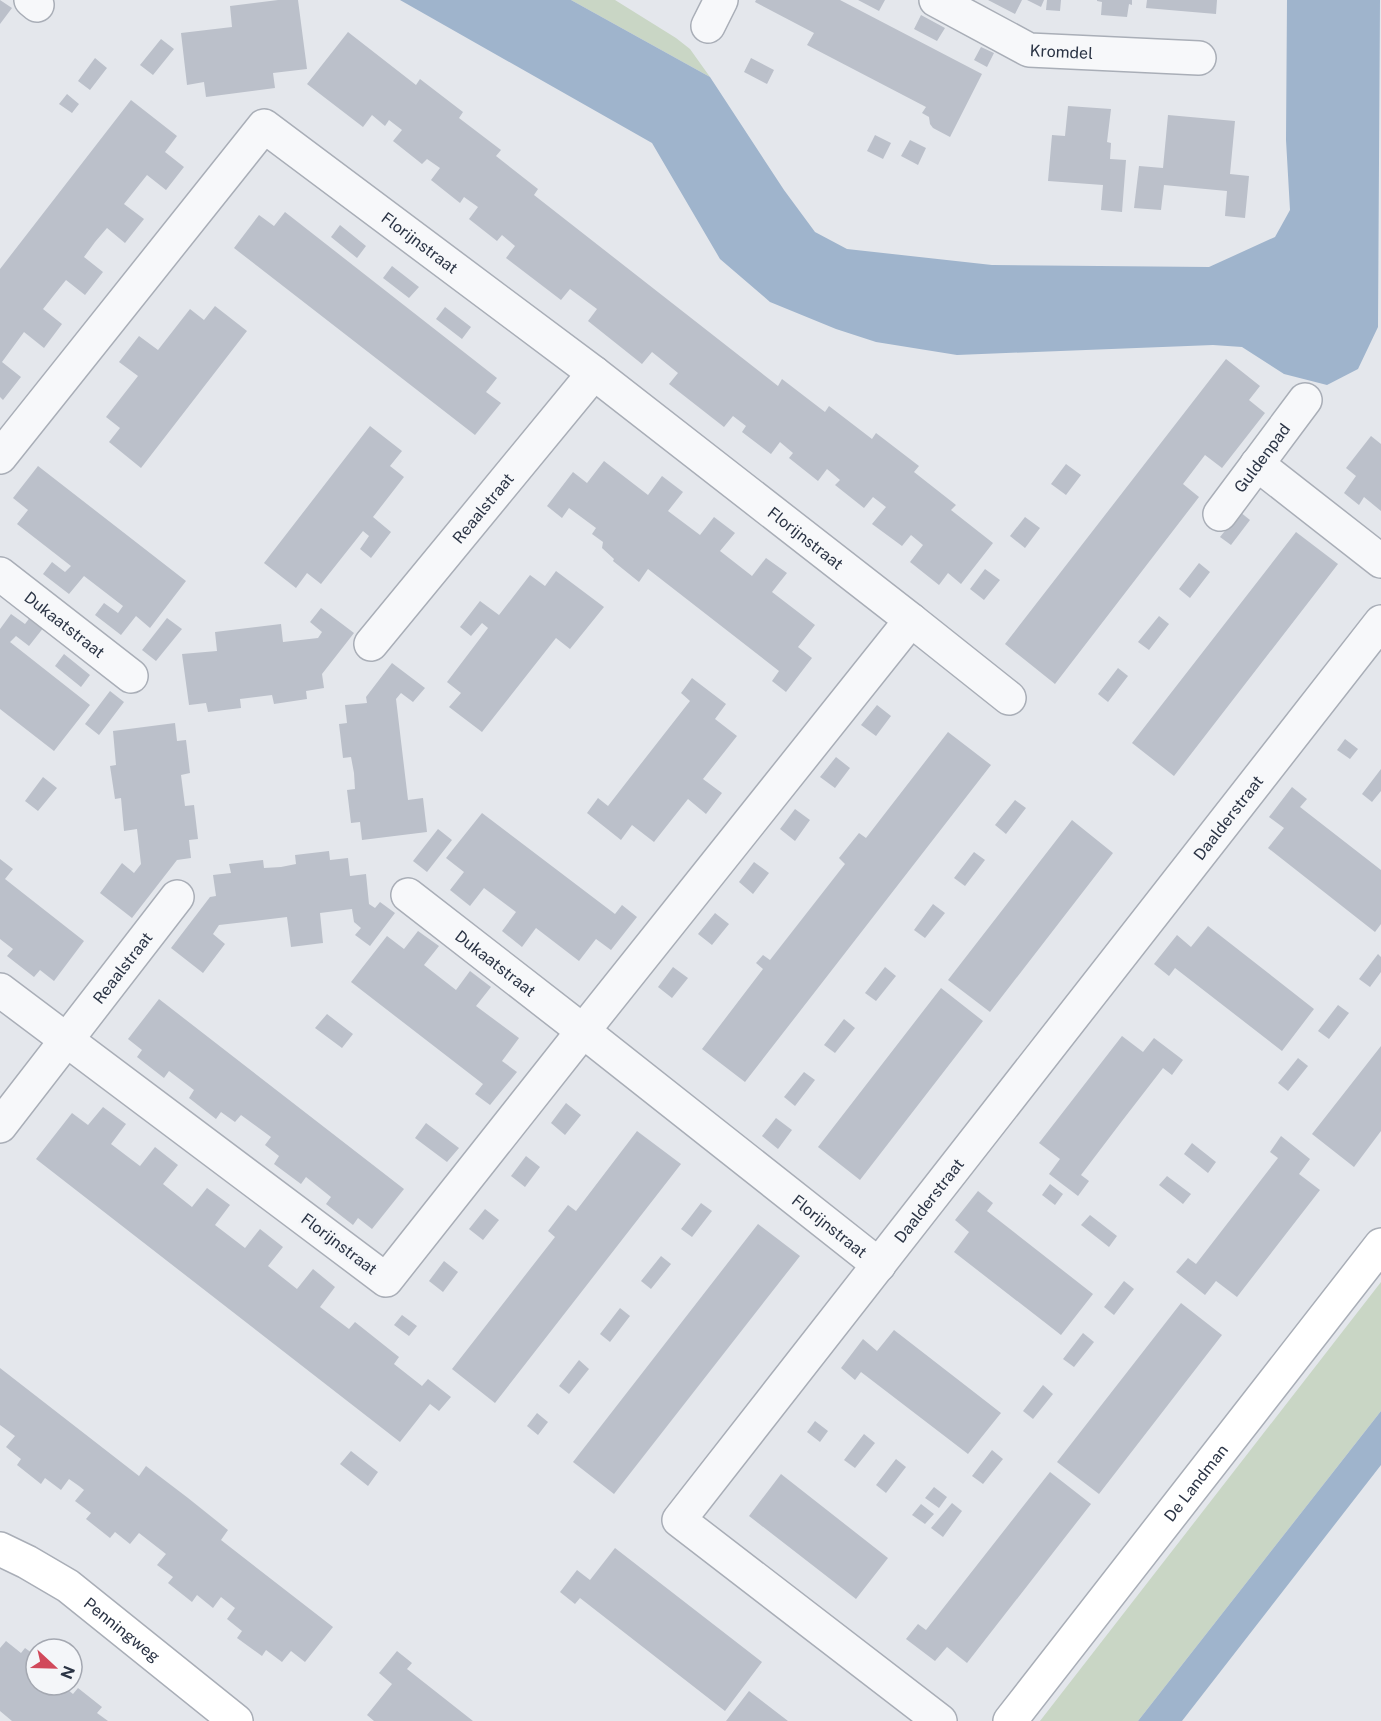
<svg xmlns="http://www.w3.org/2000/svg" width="1381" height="1721" viewBox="0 0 1381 1721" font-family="'Public Sans',sans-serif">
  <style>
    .green { fill: #c9d6c5 }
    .water { fill: #9fb4cc }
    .building { fill: #bbc0ca }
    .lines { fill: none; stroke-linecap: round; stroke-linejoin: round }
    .street-casing { stroke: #a9aeb7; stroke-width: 36 }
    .secondary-casing { stroke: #a9aeb7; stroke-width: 36 }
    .street { stroke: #f7f8fa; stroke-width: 33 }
    .secondary { stroke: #fff; stroke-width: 33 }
    .labels { text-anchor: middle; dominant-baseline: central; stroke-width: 6; stroke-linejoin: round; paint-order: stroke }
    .street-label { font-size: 16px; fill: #2b3445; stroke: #f4f6f9 }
  </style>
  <rect width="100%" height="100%" fill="#e4e7ec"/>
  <path class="green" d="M571 0H615L676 38 690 49 710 77Z
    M1381 1282V1411L1138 1721H1040Z"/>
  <path class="water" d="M400 0H571L710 77 784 190 815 232 847 249 992 265 1209 267 1275 237 1290 210 1286 140 1287 0H1380L1378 327 1358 369 1327 385 1284 374 1242 347 1213 345 957 355 876 342 836 329 770 302 720 259 652 143Z
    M1381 1411V1465L1182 1721H1138Z"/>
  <path class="building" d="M0 0 12 8 0 24Z
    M278 0H298L307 69 273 73 275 88 206 97 204 82 187 85 181 33 232 27 230 6Z
    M756 0H840L982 74 950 137 933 128 930 124 929 117 922 113 926 107 807 45 814 33 755 2Z
    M858 0H885L879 11Z
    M988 0H1022L1015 14Z
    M1027 0H1044L1041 7Z
    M1047 0H1061L1060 11 1046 10Z
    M1097 0H1132V5L1129 4 1127 17 1101 15 1102 2 1097 1Z
    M1147 0H1217L1216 14 1146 8Z
    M921 15 945 28 937 41 914 29Z
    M348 32 416 85 420 79 463 112 459 118 501 150 496 156 538 189 534 195 778 386 782 379 825 412 829 406 872 439 876 433 919 466 914 472 956 505 951 510 993 543 961 584 948 573 939 585 910 562 923 545 911 535 902 546 872 524 886 507 873 497 864 508 835 485 840 480 827 469 818 481 789 458 793 453 780 442 771 454 742 432 746 426 733 416 724 427 669 384 678 373 652 352 642 364 588 321 597 309 570 289 561 300 506 258 515 246 502 235 497 241 469 219 478 207 464 197 460 203 431 180 440 168 427 159 422 164 393 141 402 130 389 120 385 126 372 115 363 127 307 84Z
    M161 39 174 49 153 75 140 65Z
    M981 47 994 53 987 67 974 60Z
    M95 58 107 68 90 90 78 81Z
    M751 58 774 70 767 84 744 72Z
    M67 94 79 104 72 113 59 104Z
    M131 100 177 136 165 152 184 167 166 190 147 175 124 204 144 219 125 243 107 228 95 242 84 257 103 272 85 295 66 280 54 295 43 309 62 324 44 348 24 332 2 362 21 377 3 400 0 397V269Z
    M1068 106 1111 109 1107 142 1111 143 1110 159 1126 160 1122 212 1101 210 1103 185 1048 181 1052 135 1065 136Z
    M1168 115 1235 121 1230 174 1249 176 1245 218 1225 216 1227 191 1195 188 1164 185 1161 210 1134 208 1139 166 1163 168Z
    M875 135 891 143 883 159 867 151Z
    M910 140 926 148 918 165 901 156Z
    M285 212 497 378 486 392 501 403 475 435 234 248 259 215 274 226Z
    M340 225 366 246 357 258 331 237Z
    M392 266 419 287 409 298 383 278Z
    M215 306 247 331 141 468 109 442 120 428 106 417 138 376 119 362 139 336 158 350 190 309 204 320Z
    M445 307 471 327 462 339 436 319Z
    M1226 359 1260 386 1249 400 1265 413 1222 468 1205 455 1183 484 1199 497 1055 684 1005 644Z
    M370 426 402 451 390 466 404 477 373 517 391 532 371 558 360 549 369 536 363 531 321 584 307 573 296 588 264 563Z
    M1371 436 1381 444V511L1364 497 1359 505 1344 493 1356 476 1346 468Z
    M604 461 648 495 662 476 683 492 668 511 700 535 714 517 735 533 720 551 752 576 766 558 787 573 772 592 815 625 798 647 812 658 786 692 772 681 779 671 648 569 639 582 613 561 614 559 602 548 603 542 592 534 596 528 569 508 562 518 547 506 573 472 587 483Z
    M1066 464 1081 475 1066 495 1051 484Z
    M38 466 186 581 150 628 136 616 121 635 95 615 104 603 118 613 123 606 84 576 69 594 43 574 52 562 65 572 71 566 17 524 28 510 13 498Z
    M1240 512 1250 520 1231 545 1220 537Z
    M1025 517 1040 528 1025 548 1010 536Z
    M1296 532 1338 564 1174 776 1132 743Z
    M1199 563 1210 572 1190 598 1179 589Z
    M985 569 1000 580 984 600 970 589Z
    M556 571 604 607 570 649 556 638 482 732 449 707 461 693 447 682 488 628 482 623 471 636 460 627 480 601 499 615 530 575 545 586Z
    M321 608 354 633 322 674 324 688 306 691 307 699 274 704 272 695 240 699 241 708 208 712 206 703 189 705 182 654 217 651 215 632 281 624 283 642 318 638 322 632 310 622Z
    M11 614 25 624 31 616 44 627 29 646 16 636 10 642 90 705 54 751 0 709V629Z
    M1159 616 1169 624 1149 650 1138 642Z
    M167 618 182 629 156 661 142 650Z
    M64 654 90 675 81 687 55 666Z
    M392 663 425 688 413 702 401 693 396 699 408 800 423 798 427 832 362 840 360 822 351 823 347 790 355 789 354 773 351 757 343 758 339 724 347 723 345 705 367 703 366 697Z
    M1118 668 1128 676 1108 702 1098 694Z
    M692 678 726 704 715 719 737 736 703 779 722 793 706 814 688 799 654 842 632 825 621 840 587 813 598 798 608 806 629 779 690 701 681 693Z
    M110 691 124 702 99 735 85 724Z
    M877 705 891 716 876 736 861 725Z
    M175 723 177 741 186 740 190 773 181 775 185 806 194 805 198 839 189 840 191 858 177 860 132 918 100 893 122 863 134 873 141 864 137 829 124 831 121 798 115 799 110 766 116 765 113 731Z
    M948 732 991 765 745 1082 702 1049 763 969 756 963 763 955 770 960 845 864 839 858 859 833 866 838Z
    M1345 739 1358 749 1350 759 1337 750Z
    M836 757 850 768 835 788 820 777Z
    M1381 769V791L1372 802 1362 794Z
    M43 777 57 788 38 811 25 801Z
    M1292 787 1307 799 1300 807 1381 870V924L1375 932 1268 848 1284 828 1269 817Z
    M1015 800 1026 808 1006 834 995 825Z
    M795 809 810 820 795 841 780 829Z
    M482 813 615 914 622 905 637 917 611 950 596 939 579 961 536 928 522 947 502 931 516 912 484 888 470 906 450 890 464 872 446 858Z
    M1072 820 1113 853 990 1012 948 980Z
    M438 829 452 840 427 872 413 861Z
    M329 851 330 860 348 858 350 876 366 874 369 904 375 908 380 902 395 913 370 946 355 935 361 928 354 922 352 909 320 913 323 943 291 947 287 917 219 925 213 934 225 944 203 973 171 948 210 897 216 896 213 875 231 873 229 864 263 860 264 868 281 867 296 864 295 855Z
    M974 852 985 860 965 886 954 878Z
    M0 859 13 869 5 879 84 941 54 981 40 970 34 977 7 956 13 949 0 939Z
    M754 862 769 873 753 894 739 882Z
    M933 904 945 913 925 938 914 930Z
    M715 913 729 924 712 945 698 934Z
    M1208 926 1314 1009 1282 1051 1175 968 1169 976 1154 964 1177 935 1191 947Z
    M418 931 439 946 424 965 456 990 470 971 491 987 476 1006 519 1038 502 1061 517 1072 490 1105 475 1094 483 1084 351 982 387 936 404 949Z
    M1378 954 1381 957V972L1370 987 1359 979Z
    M673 967 688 978 672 998 658 987Z
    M885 967 896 976 876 1001 865 993Z
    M941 988 983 1021 860 1180 818 1147Z
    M159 999 404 1189 372 1229 358 1218 353 1225 326 1204 331 1197 306 1177 301 1184 274 1164 279 1156 265 1145 271 1137 241 1115 235 1122 221 1112 216 1119 189 1098 194 1090 169 1071 164 1078 137 1057 142 1050 128 1039Z
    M1338 1005 1349 1013 1329 1039 1318 1031Z
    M327 1014 353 1034 342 1048 315 1028Z
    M844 1019 855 1028 835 1053 824 1045Z
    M1122 1036 1143 1052 1154 1038 1183 1060 1172 1075 1163 1068 1122 1121 1081 1175 1089 1181 1078 1196 1049 1174 1060 1159 1039 1143Z
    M1381 1046V1131L1354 1167 1312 1134Z
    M1298 1058 1308 1066 1288 1091 1278 1083Z
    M804 1072 815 1080 795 1106 784 1097Z
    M566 1103 581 1115 565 1135 551 1123Z
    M103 1107 126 1124 111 1144 140 1166 155 1147 178 1165 163 1184 192 1207 207 1188 230 1205 215 1225 245 1248 260 1229 283 1247 268 1266 297 1289 313 1269 335 1287 320 1307 349 1329 355 1322 399 1357 394 1364 422 1386 428 1379 451 1397 439 1411 430 1404 400 1442 36 1159 72 1113 88 1125Z
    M776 1118 792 1130 778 1149 762 1136Z
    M426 1123 459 1148 447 1162 415 1138Z
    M637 1131 681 1164 495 1403 452 1369 555 1237 548 1231 568 1205 576 1211Z
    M1281 1136 1310 1159 1299 1174 1320 1190 1237 1297 1216 1281 1205 1295 1176 1272 1188 1258 1196 1264 1278 1158 1270 1152Z
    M1192 1143 1216 1162 1208 1173 1184 1154Z
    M526 1156 540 1167 525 1187 511 1176Z
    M1167 1176 1191 1194 1183 1204 1159 1185Z
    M1050 1184 1063 1194 1055 1205 1042 1195Z
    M978 1191 993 1203 987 1211 1093 1294 1061 1335 954 1252 969 1232 955 1220Z
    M701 1203 712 1211 692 1237 681 1229Z
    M485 1209 499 1220 483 1240 469 1229Z
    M1090 1215 1117 1236 1109 1247 1081 1225Z
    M758 1224 800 1256 614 1494 573 1462Z
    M661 1256 671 1264 651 1289 641 1281Z
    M444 1261 458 1272 443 1292 429 1281Z
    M1124 1281 1134 1289 1114 1315 1104 1307Z
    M1181 1303 1222 1335 1099 1494 1057 1462Z
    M620 1308 630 1316 610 1342 600 1334Z
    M402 1315 417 1326 409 1336 394 1325Z
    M894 1330 1001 1413 968 1454 861 1372 855 1380 841 1368 863 1339 877 1351Z
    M1083 1333 1094 1342 1074 1367 1063 1359Z
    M579 1360 589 1369 569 1394 559 1386Z
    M0 1368 139 1476 146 1466 188 1498 228 1530 221 1540 333 1627 305 1662 291 1651 282 1662 266 1650 262 1656 237 1638 242 1631 227 1619 235 1608 221 1597 213 1608 197 1595 192 1602 168 1583 173 1577 157 1565 166 1554 139 1533 130 1544 115 1532 110 1538 86 1519 91 1513 75 1501 84 1490 79 1486 69 1479 61 1490 45 1478 41 1484 17 1465 21 1459 6 1447 15 1436 0 1425Z
    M1043 1385 1053 1394 1033 1419 1023 1411Z
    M537 1413 548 1422 538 1435 527 1426Z
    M815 1421 828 1431 820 1442 807 1432Z
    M864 1434 875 1443 855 1468 844 1460Z
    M992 1450 1003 1459 983 1484 972 1476Z
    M351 1451 378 1472 368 1486 340 1464Z
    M896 1459 906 1467 886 1493 876 1485Z
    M1050 1472 1091 1504 967 1663 947 1647 935 1661 906 1639 918 1624 926 1630Z
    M781 1474 888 1558 856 1599 749 1516Z
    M934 1487 947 1497 939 1508 925 1498Z
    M952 1503 962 1511 943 1537 931 1528Z
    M921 1504 934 1514 925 1524 912 1515Z
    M615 1548 762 1662 725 1711 580 1598 575 1604 560 1592 577 1570 590 1580Z
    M6 1641 21 1653 25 1648 36 1656V1685H62L73 1694 78 1688 102 1707 97 1713 108 1721H12L0 1711V1648Z
    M397 1651 412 1663 407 1669 473 1721H374L367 1715 392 1684 379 1673Z
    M749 1691 788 1721H726Z"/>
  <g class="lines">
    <g class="street-casing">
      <g id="street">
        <path d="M31 0 37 5"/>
        <path id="s1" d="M936 0 1029 50 1199 58"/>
        <path d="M708 26 721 0"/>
        <path id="s2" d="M0 457 264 126 594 373 911 620 583 1031 386 1280 0 990"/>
        <path d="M1257 464 1381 561"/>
        <path id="s3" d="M1220 514 1305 400"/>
        <path id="s4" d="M0 574 131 676"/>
        <path d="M911 620 1009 698"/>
        <path id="s5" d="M371 644 594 373"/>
        <path id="s6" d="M408 895 583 1031 879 1265"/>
        <path id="s7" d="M0 1126 177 897"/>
        <path id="s8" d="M940 1721 679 1520 1381 622"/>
      </g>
    </g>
    <g class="secondary-casing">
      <g id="secondary">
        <path id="s9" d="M0 1549 27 1562 68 1586 236 1721"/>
        <path id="s10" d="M1010 1721 1381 1245"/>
      </g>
    </g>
    <use href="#street" class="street"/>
    <use href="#secondary" class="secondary"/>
  </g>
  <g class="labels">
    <g class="street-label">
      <text stroke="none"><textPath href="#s1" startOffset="138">Kromdel</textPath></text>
      <text stroke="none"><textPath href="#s2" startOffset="618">Florijnstraat</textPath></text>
      <text stroke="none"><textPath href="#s3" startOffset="70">Guldenpad</textPath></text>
      <text stroke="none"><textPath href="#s5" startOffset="176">Reaalstraat</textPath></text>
      <text stroke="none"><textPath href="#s2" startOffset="1104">Florijnstraat</textPath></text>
      <text stroke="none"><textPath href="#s4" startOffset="82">Dukaatstraat</textPath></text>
      <text stroke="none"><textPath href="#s8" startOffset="1221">Daalderstraat</textPath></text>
      <text stroke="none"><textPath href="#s6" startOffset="111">Dukaatstraat</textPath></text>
      <text stroke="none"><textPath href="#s7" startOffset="200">Reaalstraat</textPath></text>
      <text stroke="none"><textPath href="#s8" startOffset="735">Daalderstraat</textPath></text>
      <text stroke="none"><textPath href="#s6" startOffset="536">Florijnstraat</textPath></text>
      <text transform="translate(339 1244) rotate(37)">Florijnstraat</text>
      <text stroke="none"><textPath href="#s10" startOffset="302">De Landman</textPath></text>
      <text stroke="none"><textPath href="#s9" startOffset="147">Penningweg</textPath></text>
    </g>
  </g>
  <g transform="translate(54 1667) rotate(112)"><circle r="28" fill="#f4f6f9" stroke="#a4a8b1" stroke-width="1.5"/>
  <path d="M0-4.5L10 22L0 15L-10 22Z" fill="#d1495b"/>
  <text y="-9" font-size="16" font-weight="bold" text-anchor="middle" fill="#2b3445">N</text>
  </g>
</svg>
